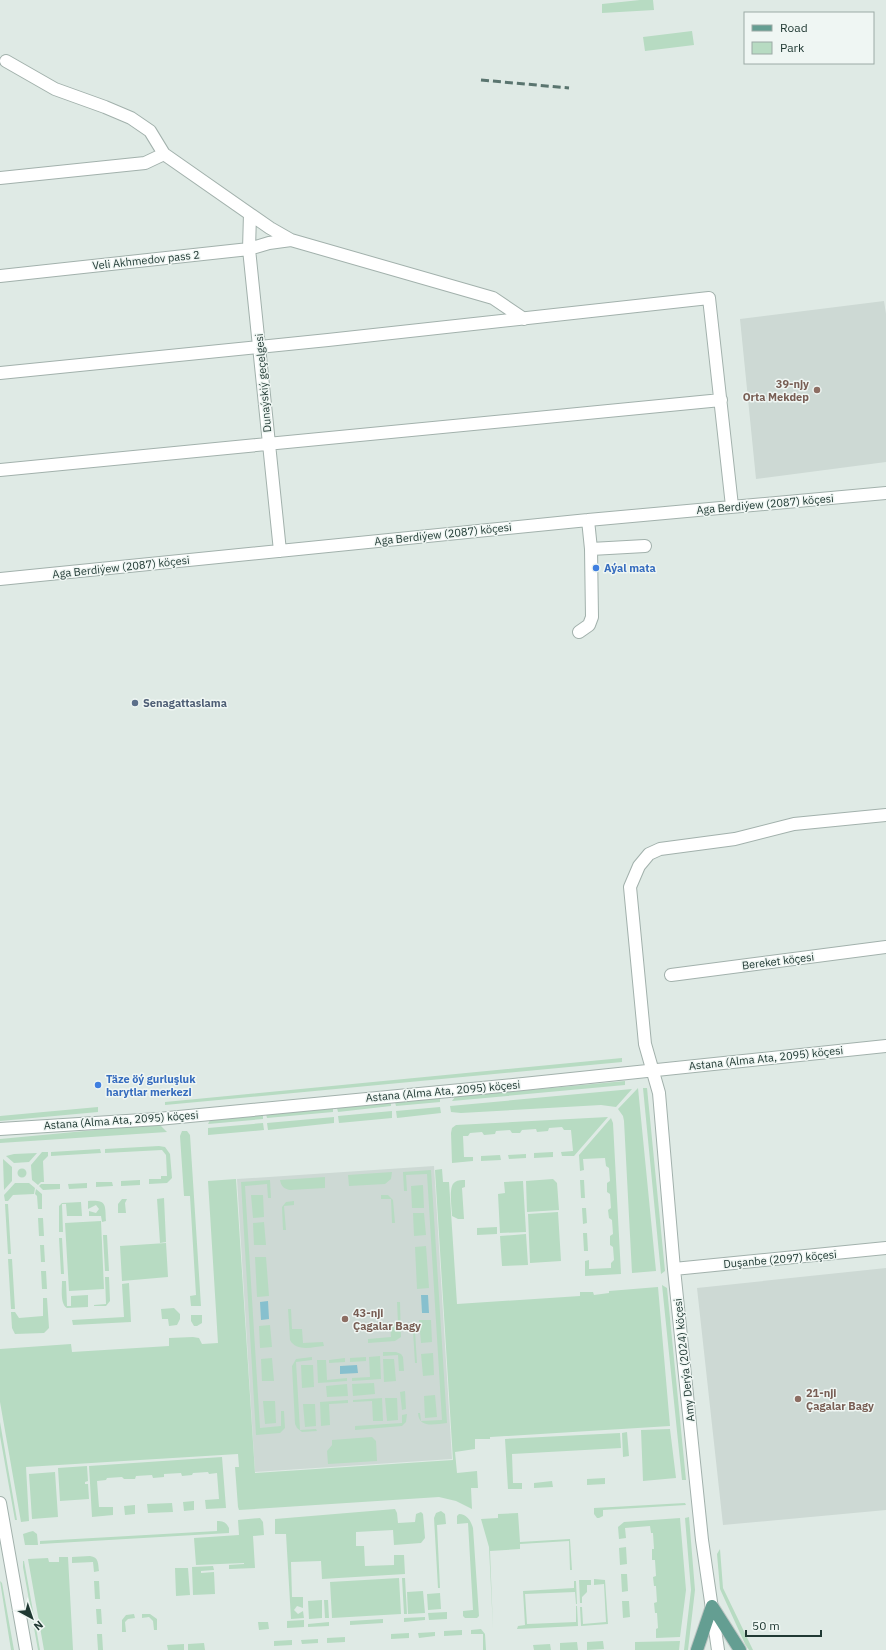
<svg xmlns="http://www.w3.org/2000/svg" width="886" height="1650" viewBox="0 0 886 1650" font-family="'IBM Plex Sans',sans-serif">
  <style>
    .built { fill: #cdd9d4 }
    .green { fill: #b7dbc2 }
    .water { fill: #87c0ce }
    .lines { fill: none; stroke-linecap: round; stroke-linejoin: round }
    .minor-casing { stroke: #a2b1ac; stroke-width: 14 }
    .major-casing { stroke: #bcc4c2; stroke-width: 14 }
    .minor { stroke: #fff; stroke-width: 12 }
    .major { stroke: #649e92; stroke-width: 12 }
    .rail { stroke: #5a756f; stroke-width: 3; stroke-dasharray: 8 4; stroke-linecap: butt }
    .education-dot { fill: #8d6e63; stroke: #eff6f3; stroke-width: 1.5 }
    .shop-dot { fill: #3f7fe0; stroke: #eff6f3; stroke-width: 1.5 }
    .service-dot { fill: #5c6f8a; stroke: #eff6f3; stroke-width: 1.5 }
    .labels { text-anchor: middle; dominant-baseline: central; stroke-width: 3; stroke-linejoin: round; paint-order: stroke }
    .street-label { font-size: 11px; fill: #203933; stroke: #eff6f3 }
    .education-label { font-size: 11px; font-weight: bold; fill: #785e54; stroke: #eff6f3; text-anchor: start }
    .shop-label { font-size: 11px; font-weight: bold; fill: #366cbe; stroke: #eff6f3; text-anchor: start }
    .service-label { font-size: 11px; font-weight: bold; fill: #4e5e75; stroke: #eff6f3; text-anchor: start }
  </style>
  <rect width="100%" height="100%" fill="#dfeae5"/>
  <path class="built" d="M884 301 886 314V462L756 479 740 319Z
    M434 1166 452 1459 255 1472 237 1179Z
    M886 1268V1510L723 1525 697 1288Z"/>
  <path class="green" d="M640 0H653L654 10 602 13V4Z
    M692 31 694 45 645 51 643 37Z
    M622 1058V1062L165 1105V1102Z
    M625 1081V1085L452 1101 455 1097Z
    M638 1088 656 1271 632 1273 624 1121 623 1116 618 1109Z
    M643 1088H647L665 1271 661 1274Z
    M632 1089 616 1107 601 1105 461 1113 451 1112 450 1106Z
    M440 1098V1102L396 1106 395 1102Z
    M391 1103V1106L338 1112 337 1108Z
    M98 1107V1112L0 1121V1116Z
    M440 1107 441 1113 397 1118 396 1111Z
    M333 1108V1112L267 1118 266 1114Z
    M392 1111V1118L339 1123 338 1116Z
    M263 1115V1119L208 1124 210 1120Z
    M334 1117V1123L268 1130 267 1123Z
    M608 1117 574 1156H562L561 1152 573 1151 571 1130H564L562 1127 549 1128 548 1131 537 1132 536 1129 522 1130 520 1133H512L510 1130 496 1131 495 1134 484 1135 482 1132 470 1133 468 1136H463L464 1157H473V1161L452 1163 451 1133 452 1128 456 1125Z
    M611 1118 613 1123 621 1274 585 1276V1261L589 1260V1269L611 1268V1263L614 1260 613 1247 610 1245V1236L613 1234 612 1220 609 1218 608 1210 611 1208 610 1194 607 1192V1183L610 1181 609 1168 606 1166 605 1158 583 1159 584 1170 580 1171 579 1155Z
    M263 1123 264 1130 208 1135V1128Z
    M159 1124 167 1132 0 1143V1139Z
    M182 1131H187L190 1135 201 1306H191L190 1296 196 1295 190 1196H184L180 1136Z
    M159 1146 165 1147 170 1154 172 1178 167 1183 149 1184V1179H161V1176H167L166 1155 162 1150 105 1153V1149Z
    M100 1149 101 1153 51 1156V1152Z
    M42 1152H48V1156L43 1161 44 1182H41L38 1185 32 1180 31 1165Z
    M553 1152V1157L534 1158V1153Z
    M37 1153 29 1162 14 1163 6 1156 14 1154Z
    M526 1154V1158L509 1159 508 1155Z
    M500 1155 501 1160 481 1161V1156Z
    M3 1159 12 1167V1181L4 1190Z
    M17.5 1173a4.5 4.5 0 1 1 9 0a4.5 4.5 0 1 1-9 0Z
    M442 1169 443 1182H449L457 1304 580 1296V1292H593L594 1295 609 1293V1291L658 1287 670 1426 490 1437V1439H475V1449L455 1452 457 1473 477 1471 478 1488H471L472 1509 456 1501 439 1497 239 1510 238 1507 235 1467H239L238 1454 26 1467 29 1521 21 1522 0 1402V1349L71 1344 72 1352 169 1346V1338L193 1337 199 1338 202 1344 218 1343 208 1181 236 1179 255 1473 453 1460 435 1170Z
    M431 1170 447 1423C435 1424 419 1429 418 1413H420L421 1421 442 1420 427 1174 406 1175 407 1191H404L403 1172Z
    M392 1172 391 1179 385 1184 349 1186 348 1175Z
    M325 1177V1188L290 1190C284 1189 281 1186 280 1180Z
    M553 1179 557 1183 559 1210 527 1212 526 1181Z
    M140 1180V1185L121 1186V1181Z
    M270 1180 271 1198H268L267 1184 245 1186 260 1428 281 1426V1411H284L285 1428 280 1433 256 1435 241 1182Z
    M465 1180V1187L462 1188 464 1219H458L452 1216C452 1208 448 1186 455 1182 458 1180 462 1180 465 1180Z
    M580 1180H584L585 1198H581Z
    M523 1181 526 1232 500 1233 498 1194 505 1193 504 1182Z
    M96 1182H112L113 1186 96 1187Z
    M15 1183H29L35 1188 34 1194 13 1195 8 1201H5L4 1195Z
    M87 1183V1188L69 1189 68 1184Z
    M41 1184H60V1189L43 1190 39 1186Z
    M423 1185 424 1208H412L411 1186Z
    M36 1189 42 1194V1209H38L37 1196 35 1194Z
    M251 1195H263L264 1217 253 1218Z
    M381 1195H388L393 1200 395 1223H392L391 1199H381Z
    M164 1198 166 1242 160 1243 157 1199Z
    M122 1199H127L125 1203 126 1213H118V1204Z
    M88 1201C107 1200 105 1204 106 1221L102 1222 101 1216H89V1211L96 1213 99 1209 96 1205 88 1209Z
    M294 1201V1205L284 1206 286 1230H283L282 1207 286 1202Z
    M81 1202 82 1216H67L66 1204H62L63 1232H59V1206L62 1203Z
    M5 1204H8L11 1254H8Z
    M582 1208H586L587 1223 583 1224Z
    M558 1212 561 1261 530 1263 528 1214Z
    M413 1213H424L426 1235 414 1236Z
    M38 1218H43L44 1236H39Z
    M101 1221 104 1289 69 1291 65 1223Z
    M264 1222 266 1245H254L253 1223Z
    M497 1227V1234L477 1235V1228Z
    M583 1233H587L588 1251H584Z
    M526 1234 528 1265 502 1266 500 1236Z
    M107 1235 109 1271H105L103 1235Z
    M59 1238H62L64 1274H61Z
    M166 1243 168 1277 122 1281 120 1246Z
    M40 1245H44L45 1262H41Z
    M426 1246 429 1288 417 1289 415 1247Z
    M266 1257 269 1296 257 1297 255 1257Z
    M8 1259H12L15 1309H11Z
    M41 1271H46L47 1289H42Z
    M105 1277H109L110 1301 106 1306H94V1305L106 1304Z
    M62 1281H66L67 1306H71V1296L88 1295V1307L67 1308C60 1304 62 1289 62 1281Z
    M129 1283 131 1322 73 1325 72 1320 124 1317 122 1284Z
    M662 1285 667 1288 686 1480H682Z
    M43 1298H47L49 1328 44 1333 15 1334 12 1328 11 1312H15L19 1318 43 1316Z
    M397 1302H400L401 1337 395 1341 368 1343V1339L391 1337 390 1324 398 1323Z
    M174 1308 180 1314V1319L177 1325 169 1326 168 1319H162L161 1309Z
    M288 1309H291L292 1329H302L303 1343 323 1342 324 1346C313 1347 296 1352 290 1340Z
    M191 1315H202V1323L197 1326H194L191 1321Z
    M431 1320 432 1342 421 1343 419 1320Z
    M270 1325 272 1347 260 1348 259 1326Z
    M413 1331H415L417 1363H415Z
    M383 1352H396L401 1354 403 1357 404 1371H399L398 1355 383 1356Z
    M433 1353 434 1375 423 1376 421 1354Z
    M380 1356 381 1379 352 1381V1378L370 1377 369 1357Z
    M312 1357V1360L296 1362 300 1430 316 1429 317 1431 302 1432 297 1428 295 1424 292 1366 296 1359Z
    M366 1357V1361L350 1362V1358Z
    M272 1358 274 1381H262L261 1359Z
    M345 1358V1362L329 1363V1360Z
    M383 1359H394L396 1381 384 1382Z
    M317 1360H326L327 1380 347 1378V1381L318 1383Z
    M301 1365H313L314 1387 302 1388Z
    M374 1383 375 1394 353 1396 352 1384Z
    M347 1384 348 1396 327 1397 326 1386Z
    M405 1391 406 1409 402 1410 400 1392Z
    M435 1395 437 1417 425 1418 424 1396Z
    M382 1398 383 1421H373L372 1401 353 1402V1400Z
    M385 1398H397L398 1420 387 1421Z
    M348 1400V1403L329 1404 330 1425 321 1426 320 1402Z
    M263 1401H275L276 1423 265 1424Z
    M303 1404H315L316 1426 305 1427Z
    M407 1414 406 1422 402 1426 355 1430V1426L402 1423V1415Z
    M0 1422 17 1520H15L0 1436Z
    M670 1429 676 1478 643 1481 641 1430Z
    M627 1432 629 1456 623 1457 622 1433Z
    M620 1433 621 1448 512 1454 513 1483H522V1489H508L505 1439Z
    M372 1437 376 1441 377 1461 328 1464 327 1451 332 1445V1440Z
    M222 1457 226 1508 206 1509 205 1500 219 1499 217 1473 209 1474 208 1472 193 1473 192 1475 182 1476 181 1473 164 1474V1477L153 1478 152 1475 136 1476 135 1479H124L122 1477 107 1478 106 1480 97 1481 99 1507H113V1515L92 1517 89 1466Z
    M87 1466 88 1481 85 1482V1484H88L89 1499 60 1501 58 1468Z
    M55 1472 58 1517 32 1519 29 1474Z
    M605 1478V1484L587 1485V1479Z
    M552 1481 553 1487 534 1488V1483Z
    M194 1501V1510L184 1511 183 1502Z
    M172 1503 173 1512 148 1513 147 1504Z
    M685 1503 686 1505 603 1510V1516L599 1518H597L594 1514V1508Z
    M135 1505V1514L125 1515 124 1506Z
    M395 1509 397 1513 398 1523 415 1522 416 1514 421 1512 423 1514 425 1538 421 1543 394 1545 393 1530 356 1532V1546H364L365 1566 394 1565V1555H404L405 1574 322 1579 321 1561 291 1562 292 1597H303V1608L297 1606 294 1610 298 1614 303 1611 304 1618 291 1619 286 1534H275V1519Z
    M441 1511 445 1514 446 1524 437 1525 440 1588H438L434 1518 436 1513Z
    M518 1513 520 1542 570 1539 572 1570H570L569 1541 520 1544V1549L490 1551 493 1629 489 1547 481 1519 498 1518V1514Z
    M459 1514C467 1514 471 1521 473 1528L479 1616 477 1618H465L463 1616V1611L473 1610 468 1523 457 1524V1516Z
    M689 1517 695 1590 688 1650H684L691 1590 685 1518Z
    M260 1518 263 1522 264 1535 253 1536 255 1568 229 1569V1565L244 1564V1563L196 1565 194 1538 239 1535 238 1520Z
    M680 1518 686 1590 680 1637 656 1638V1629L658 1628 657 1613H655L654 1603 657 1602 656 1586H654L653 1577 656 1576 655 1560H652V1549H654L653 1533H651L650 1526 625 1528 626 1538 619 1539 618 1527 624 1522Z
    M217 1521C223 1521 226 1522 229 1528V1533L40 1544V1541L217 1531Z
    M29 1532 33 1531 37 1534 38 1545H25L23 1534Z
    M626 1547 627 1564 620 1565 619 1548Z
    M720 1549 723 1588 753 1650H749L745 1644 720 1589 717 1554Z
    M90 1556C99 1557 98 1564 99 1571L94 1572 93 1562 72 1563V1557Z
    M59 1557H68L73 1650H44L28 1559 48 1558 49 1562H59Z
    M23 1561H24L40 1650H38L23 1567Z
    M213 1566 214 1570 201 1571V1573L214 1572 215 1594 193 1595 192 1567Z
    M175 1568H188L190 1595 176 1596Z
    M621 1574H627L628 1591 622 1592Z
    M399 1578 401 1614 332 1618 330 1582Z
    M402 1578H405L407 1614H404Z
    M594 1579 605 1580 608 1624 581 1626 580 1607H582L583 1624 606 1622 604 1584 594 1585Z
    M579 1580H591V1585H587V1592L582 1597V1603H580Z
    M0 1581 2 1583 14 1650H11Z
    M94 1581H99L100 1599H95Z
    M574 1581H576L577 1604H576L575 1592 525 1594 527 1624 576 1622V1606H577L578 1626 517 1629 518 1626 525 1625 523 1591 574 1588Z
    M423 1591 425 1613 408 1614 407 1592Z
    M440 1593 441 1609 428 1610 427 1594Z
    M322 1600V1618L309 1619 308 1601Z
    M324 1600H328L329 1618H325Z
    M622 1601H629L630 1617 623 1618Z
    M96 1609H101L102 1624H97Z
    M447 1612V1619L429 1620 428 1613Z
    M134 1614 135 1618 128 1619 125 1622 126 1632H122V1620L126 1615Z
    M142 1614H150L157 1619V1630H154L153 1621 149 1617 142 1618Z
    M425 1617V1620L404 1622V1618Z
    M383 1619V1623L350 1625V1621Z
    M304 1620V1627L287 1628V1621Z
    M258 1622H268L269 1629 259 1630Z
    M329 1622V1626L308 1627V1624Z
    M481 1629 485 1634 486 1650H483V1634H471V1630Z
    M462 1630V1635L444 1636V1631Z
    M435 1632V1636L419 1638 418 1633Z
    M409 1633V1638L391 1639V1634Z
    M97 1634H102L103 1650H98Z
    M345 1637V1642L327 1643V1638Z
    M318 1639V1643L302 1644 301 1640Z
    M292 1640V1645L274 1646V1641Z
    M603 1641 604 1649 587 1650V1642Z
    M680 1641 679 1650H635V1642Z
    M577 1642 578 1650H560V1643Z
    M204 1643 205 1650H188V1644Z
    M184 1644V1650H168L167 1645Z
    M550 1644 551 1650H534L533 1645Z"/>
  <path class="water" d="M421 1295H428L429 1313H422Z
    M268 1301 269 1319 261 1320 260 1302Z
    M357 1365 358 1373 340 1374V1366Z"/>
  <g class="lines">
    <g class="minor-casing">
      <path id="minor" d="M6 61 55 89 105 107 131 118 150 131 164 154
        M0 178 145 163 164 154 270 228 291 240 493 298 524 319
        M250 214 249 249 280 551
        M0 276 249 249 269 243 291 240
        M0 373 328 340 709 298 732 506
        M0 470 721 400
        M591 549 645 546
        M0 579 588 520 886 493
        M579 632 589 625 592 617 591 549 588 520
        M671 975 886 947
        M0 1129 158 1119 523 1084 886 1046
        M674 1269 886 1248
        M0 1503 26 1650
        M718 1650 702 1540 674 1269 659 1093 645 1044 630 887 639 866 649 854 660 849 735 839 794 824 886 815"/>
    </g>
    <g class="major-casing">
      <path id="major" d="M712 1606 740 1650
        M697 1650 712 1606"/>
    </g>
    <use href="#minor" class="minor"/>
    <use href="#major" class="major"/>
    <path class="rail" d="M481 80 569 88"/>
  </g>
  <g class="education-dot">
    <circle cx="817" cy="390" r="4"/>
    <circle cx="345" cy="1319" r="4"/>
    <circle cx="798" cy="1399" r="4"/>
  </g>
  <g class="shop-dot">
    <circle cx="596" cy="568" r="4"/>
    <circle cx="98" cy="1085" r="4"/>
  </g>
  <circle class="service-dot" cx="135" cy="703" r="4"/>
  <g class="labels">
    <g class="street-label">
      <text transform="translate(146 260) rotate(-6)">Veli Akhmedov pass 2</text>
      <text transform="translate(263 383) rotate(-95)">Dunaýskiý geçelgesi</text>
      <text transform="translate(765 504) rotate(-5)">Aga Berdiýew (2087) köçesi</text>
      <text transform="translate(443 534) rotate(-6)">Aga Berdiýew (2087) köçesi</text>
      <text transform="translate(121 567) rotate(-6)">Aga Berdiýew (2087) köçesi</text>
      <text transform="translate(778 961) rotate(-7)">Bereket köçesi</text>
      <text transform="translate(766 1058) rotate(-6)">Astana (Alma Ata, 2095) köçesi</text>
      <text transform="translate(443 1091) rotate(-5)">Astana (Alma Ata, 2095) köçesi</text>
      <text transform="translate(121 1120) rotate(-4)">Astana (Alma Ata, 2095) köçesi</text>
      <text transform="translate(780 1259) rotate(-5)">Duşanbe (2097) köçesi</text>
      <text transform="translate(684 1360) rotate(-96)">Amy Derýa (2024) köçesi</text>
    </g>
    <g class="education-label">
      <text x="809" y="384" text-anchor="end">39-njy<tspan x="809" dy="13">Orta Mekdep</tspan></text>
      <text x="353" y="1313">43-nji<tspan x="353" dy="13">Çagalar Bagy</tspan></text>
      <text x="806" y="1393">21-nji<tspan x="806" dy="13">Çagalar Bagy</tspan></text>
    </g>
    <g class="shop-label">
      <text x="604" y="568">Aýal mata</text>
      <text x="106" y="1079">Täze öý gurluşluk<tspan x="106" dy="13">harytlar merkezi</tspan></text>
    </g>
    <g class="service-label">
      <text x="143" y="703">Senagattaslama</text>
    </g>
  </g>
  <rect x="744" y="12" width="130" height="52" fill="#eff6f3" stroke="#9caaa6"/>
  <rect x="752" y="25" width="20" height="6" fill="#649e92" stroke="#9caaa6"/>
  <text x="780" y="32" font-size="12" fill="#203933">Road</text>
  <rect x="752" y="42" width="20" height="12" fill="#b7dbc2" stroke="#9caaa6"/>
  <text x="780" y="52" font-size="12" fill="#203933">Park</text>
  <g transform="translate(32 1618) rotate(140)" stroke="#eff6f3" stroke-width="3" paint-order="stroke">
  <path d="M0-3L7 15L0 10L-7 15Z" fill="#203933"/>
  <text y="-6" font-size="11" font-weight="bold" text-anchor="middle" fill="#203933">N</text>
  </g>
  <path d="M746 1630v6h75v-6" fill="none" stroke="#203933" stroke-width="2"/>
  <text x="752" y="1630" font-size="12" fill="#203933" stroke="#eff6f3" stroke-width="3" paint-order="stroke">50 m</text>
</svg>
